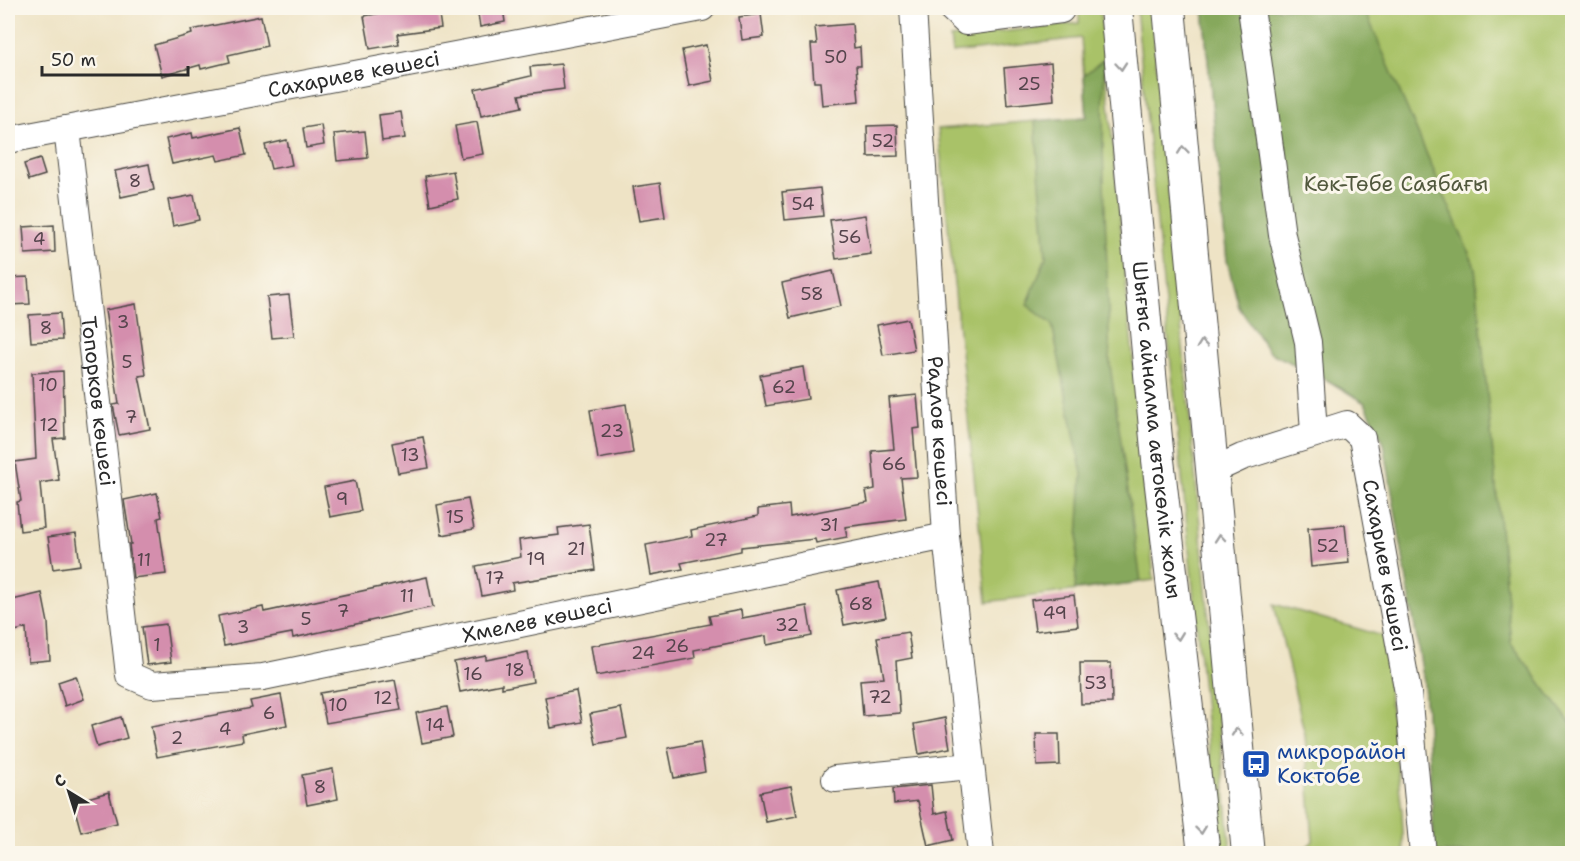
<svg xmlns="http://www.w3.org/2000/svg" width="1580" height="861" viewBox="0 0 1580 861" font-family="'Shantell Sans',sans-serif">
  <style>
    .green { fill: #a9c267; stroke: #6a7649; stroke-width: 1.5 }
    .forest { fill: #86a85c; stroke: #586a44; stroke-width: 1.5 }
    .building { fill: #d48ead }
    .lines { fill: none; stroke-linecap: round; stroke-linejoin: round }
    .minor-casing { stroke: #484742; stroke-width: 28 }
    .major-casing { stroke: #484742; stroke-width: 34 }
    .minor { stroke: #fff; stroke-width: 26 }
    .major { stroke: #fff; stroke-width: 32 }
    .oneway { stroke: #a0a0a0 }
    .labels { text-anchor: middle; dominant-baseline: central; stroke-width: 6; stroke-linejoin: round; paint-order: stroke }
    .number-label { font-size: 18px; fill: #55444c }
    .street-label { font-size: 21px; fill: #2b2b2b; stroke: #fbf7ec }
    .park-label { font-size: 21px; fill: #51583d; stroke: #fbf7ec }
    .transit-label { font-size: 21px; fill: #164399; stroke: #fbf7ec; text-anchor: start }
  </style>
  <rect width="100%" height="100%" fill="#fbf7ec"/>
  <filter id="ink" filterUnits="userSpaceOnUse"><feTurbulence type="fractalNoise" baseFrequency=".0167" numOctaves="2"/><feDisplacementMap in="SourceGraphic" scale="12" xChannelSelector="R" yChannelSelector="G"/><feConvolveMatrix kernelMatrix="1 2 1 2 8 2 1 2 1" color-interpolation-filters="sRGB"/></filter>
  <filter id="wash" filterUnits="userSpaceOnUse"><feTurbulence type="fractalNoise" baseFrequency=".008" numOctaves="4" result="noise"/><feDisplacementMap in="SourceGraphic" scale="24" xChannelSelector="R" yChannelSelector="G"/><feGaussianBlur stdDeviation="1.35" result="paint"/><feColorMatrix in="noise" values="0 0 0 0 0 0 0 0 0 0 0 0 0 0 0 0 0 1.4 0 .05"/><feComposite in="paint" operator="in"/></filter>
  <g filter="url(#wash)">
    <rect width="100%" height="100%" fill="#eee3c5"/>
    <path class="green" d="M1079 8H1100L1154 580 987 602 938 129 1087 117 1081 38 952 53 950 38 1079 23Z
      M1136 8H1151L1231 853H1219L1218 843Z
      M1203 8H1572V853H1435L1424 682 1384 443 1365 403 1329 381 1269 352 1239 307 1227 260Z
      M1274 604 1383 636 1402 812 1404 853H1300L1313 841 1305 735Z"/>
    <path class="forest" d="M1203 8H1364L1475 267 1511 643 1572 725V853H1435L1424 682 1384 443 1365 403 1329 381 1269 352 1239 307 1227 260Z
      M1104 59 1103 148 1110 365 1141 582 1075 590 1082 474 1052 324 1027 305 1046 257 1035 121 1087 117 1084 75Z"/>
    <g id="blocks">
      <path class="building" d="M411 8H438L441 28 397 34 399 44 370 49 364 16Z
        M477 8H503L505 22 480 27Z
        M761 14 764 37 742 40 739 17Z
        M261 16 267 46 228 55 230 62 201 69 200 65 162 76 154 45 192 34 191 30Z
        M852 24 854 48 860 47 861 66H856L859 101 822 105 820 82H814L811 44H817L815 27Z
        M706 45 713 81 689 86 682 50Z
        M1051 63 1054 100 1007 105 1004 68Z
        M561 64 564 89 519 95 522 107 481 116 475 89 531 76 530 67Z
        M401 112 405 138 382 141 379 115Z
        M477 122 483 154 461 158 455 126Z
        M321 125 324 145 306 148 303 128Z
        M897 125 898 156 868 157 867 126Z
        M240 128 246 155 218 161 216 155 172 164 166 139 192 133 193 138Z
        M365 131 368 158 337 161 334 134Z
        M287 140 292 165 271 169 265 145Z
        M40 159 45 175 29 180 24 164Z
        M149 164 154 190 121 197 115 171Z
        M453 171 458 199 430 205 425 176Z
        M660 183 665 217 639 221 633 187Z
        M820 188 823 216 785 220 782 192Z
        M194 195 199 220 173 226 168 200Z
        M865 215 871 254 836 259 830 220Z
        M54 225 55 252 25 254 23 227Z
        M833 271 841 306 790 318 782 283Z
        M28 277 30 304 8 305V278Z
        M289 295 294 336 272 338 267 297Z
        M136 304 146 375 139 376 150 429 119 435 113 405 119 404 105 310Z
        M60 313 62 340 31 342 29 315Z
        M908 319 914 350 883 355 877 325Z
        M803 367 808 399 766 406 760 375Z
        M63 371 65 438 53 439 59 480 40 483 44 528 20 531 17 502 21 501 15 462 36 459 32 373Z
        M917 395 920 428 913 429 917 477 901 478 906 519 845 527 847 537 816 543 815 539 741 547V551L681 563 683 569 651 575 646 545 692 536 691 530 758 516V509L789 505 790 517 868 502 866 491 875 489 872 451 894 449 889 398Z
        M626 404 633 453 598 459 590 410Z
        M423 437 429 468 398 473 392 443Z
        M355 481 361 511 330 517 324 487Z
        M157 493 162 517 158 518 166 574 133 578 129 544H131L124 500Z
        M468 499 474 529 442 535 437 505Z
        M589 524 595 570 512 583 513 590 482 596 476 566 521 557 519 540 559 535 558 528Z
        M1345 525 1349 563 1311 567 1308 528Z
        M76 533 80 565 53 569 48 537Z
        M427 577 433 607 293 638 292 633 224 646 218 616 263 607 264 612Z
        M879 582 886 617 844 625 837 590Z
        M42 593 48 623 50 660 28 662 26 628 8 633V601Z
        M1074 595 1078 626 1035 631 1031 600Z
        M807 606 812 636 767 645 766 636 694 650 695 658 596 676 591 646 711 624 709 616 741 610 742 618Z
        M166 624 171 662 147 665 142 627Z
        M908 632 912 658 896 661 900 713 863 716 860 680 884 678 877 637Z
        M528 652 533 682 502 688V684L460 692 454 662 486 656V660Z
        M1080 663H1111L1112 703 1081 704Z
        M76 676 84 699 65 706 58 682Z
        M395 680 401 710 326 723 320 693Z
        M576 691 582 722 551 728 545 697Z
        M281 695 287 725 242 734 243 741 157 757 151 727 252 708 250 701Z
        M447 707 453 737 422 743 416 713Z
        M621 708 627 738 596 744 590 714Z
        M121 717 127 738 97 747 91 726Z
        M945 718 950 748 919 754 914 724Z
        M1036 734H1059L1060 765 1037 766Z
        M700 742 705 772 674 778 668 748Z
        M333 769 338 799 307 805 302 775Z
        M931 785 934 814 947 811 953 840 928 846 918 801 894 804 893 789Z
        M791 786 797 816 766 822 760 792Z
        M109 792 117 823 81 832 73 802Z"/>
    </g>
  </g>
  <g filter="url(#ink)">
    <use href="#blocks" fill-opacity="0" stroke="#484742" stroke-width="1.5"/>
    <g class="lines">
      <g class="minor-casing">
        <g id="minor">
          <path id="s1" d="M913 8 946 536 981 854"/>
          <path d="M951 8 966 22 1061 10V8"/>
          <path d="M1251 8 1282 235 1308 342 1314 433"/>
          <path id="s2" d="M67 129 129 675 152 685 263 677 946 536"/>
          <path id="s3" d="M8 140 702 8"/>
          <path id="s4" d="M1214 470 1242 457 1347 424 1362 438 1408 693 1423 854"/>
          <path d="M835 779 971 766"/>
        </g>
      </g>
      <g class="major-casing">
        <g id="major">
          <path id="s5" d="M1116 8 1158 460 1204 854"/>
          <path d="M1169 8 1248 854"/>
        </g>
      </g>
      <use href="#minor" class="minor"/>
      <use href="#major" class="major"/>
    </g>
    <defs><path id="oneway-chevron" d="M-2-3.5L2.5 0L-2 3.5" fill="none" stroke-width="1.6" stroke-linecap="round" stroke-linejoin="round" transform="scale(1.5)"/></defs>
    <g class="oneway">
      <use href="#oneway-chevron" transform="translate(1121 66) rotate(85)"/>
      <use href="#oneway-chevron" transform="translate(1183 150) rotate(-96)"/>
      <use href="#oneway-chevron" transform="translate(1202 344) rotate(-96)"/>
      <use href="#oneway-chevron" transform="translate(1220 538) rotate(-95)"/>
      <use href="#oneway-chevron" transform="translate(1178 636) rotate(83)"/>
      <use href="#oneway-chevron" transform="translate(1237 732) rotate(-95)"/>
      <use href="#oneway-chevron" transform="translate(1201 830) rotate(83)"/>
    </g>
  </g>
  <defs>
    <g id="bus-square" transform="scale(1.5)"><rect x="-9" y="-9" width="18" height="18" rx="4" fill="#1a4fb4" stroke="#fbf7ec"/><path d="M-5-6H5V4H4V6H2V4H-2V6H-4V4H-5ZM-3.5-4V0h7V-4ZM-3.5 1.2v1.5H-2V1.2ZM2 1.2v1.5H3.5V1.2Z" fill="#fff"/></g>
  </defs>
  <g fill-rule="evenodd">
    <use href="#bus-square" x="1256" y="764"/>
  </g>
  <g class="labels">
    <g class="number-label">
      <text x="836" y="57">50</text>
      <text x="1029" y="84">25</text>
      <text x="883" y="141">52</text>
      <text x="135" y="181">8</text>
      <text x="803" y="204">54</text>
      <text x="850" y="237">56</text>
      <text x="39" y="239">4</text>
      <text x="812" y="294">58</text>
      <text x="123" y="322">3</text>
      <text x="46" y="328">8</text>
      <text x="127" y="362">5</text>
      <text x="48" y="385">10</text>
      <text x="784" y="387">62</text>
      <text x="131" y="417">7</text>
      <text x="49" y="425">12</text>
      <text x="612" y="431">23</text>
      <text x="410" y="455">13</text>
      <text x="894" y="464">66</text>
      <text x="342" y="499">9</text>
      <text x="455" y="517">15</text>
      <text x="829" y="525">31</text>
      <text x="716" y="540">27</text>
      <text x="1328" y="546">52</text>
      <text x="576" y="549">21</text>
      <text x="536" y="559">19</text>
      <text x="144" y="560">11</text>
      <text x="495" y="578">17</text>
      <text x="407" y="596">11</text>
      <text x="861" y="604">68</text>
      <text x="343" y="611">7</text>
      <text x="1055" y="613">49</text>
      <text x="306" y="619">5</text>
      <text x="787" y="625">32</text>
      <text x="243" y="627">3</text>
      <text x="157" y="645">1</text>
      <text x="677" y="646">26</text>
      <text x="643" y="653">24</text>
      <text x="515" y="670">18</text>
      <text x="473" y="674">16</text>
      <text x="1096" y="683">53</text>
      <text x="880" y="697">72</text>
      <text x="383" y="698">12</text>
      <text x="338" y="705">10</text>
      <text x="269" y="713">6</text>
      <text x="435" y="725">14</text>
      <text x="225" y="729">4</text>
      <text x="177" y="738">2</text>
      <text x="320" y="787">8</text>
    </g>
    <g class="street-label">
      <text stroke="none"><textPath href="#s3" startOffset="352">Сахариев көшесі</textPath></text>
      <text stroke="none"><textPath href="#s2" startOffset="274">Топорков көшесі</textPath></text>
      <text stroke="none"><textPath href="#s1" startOffset="424">Радлов көшесі</textPath></text>
      <text stroke="none"><textPath href="#s5" startOffset="424">Шығыс айналма автокөлік жолы</textPath></text>
      <text stroke="none"><textPath href="#s4" startOffset="291">Сахариев көшесі</textPath></text>
      <text stroke="none"><textPath href="#s2" startOffset="966">Хмелев көшесі</textPath></text>
    </g>
    <g class="park-label">
      <text x="1396" y="184">Көк-Төбе Саябағы</text>
    </g>
    <g class="transit-label">
      <text x="1277" y="752">микрорайон<tspan x="1277" dy="24">Коктобе</tspan></text>
    </g>
  </g>
  <rect width="1580" height="861" fill="none" stroke="#fbf7ec" stroke-width="30"/>
  <g transform="translate(69 792) rotate(322)" stroke="#fbf7ec" stroke-width="4.5" paint-order="stroke">
  <path d="M0-4.5L10 22L0 15L-10 22Z" fill="#2b2b2b"/>
  <text y="-9" font-size="16" font-weight="bold" text-anchor="middle" fill="#2b2b2b">С</text>
  </g>
  <path d="M42 66v9h146v-9" fill="none" stroke="#2b2b2b" stroke-width="3"/>
  <text x="51" y="66" font-size="18" fill="#2b2b2b" stroke="#fbf7ec" stroke-width="4.5" paint-order="stroke">50 m</text>
</svg>
